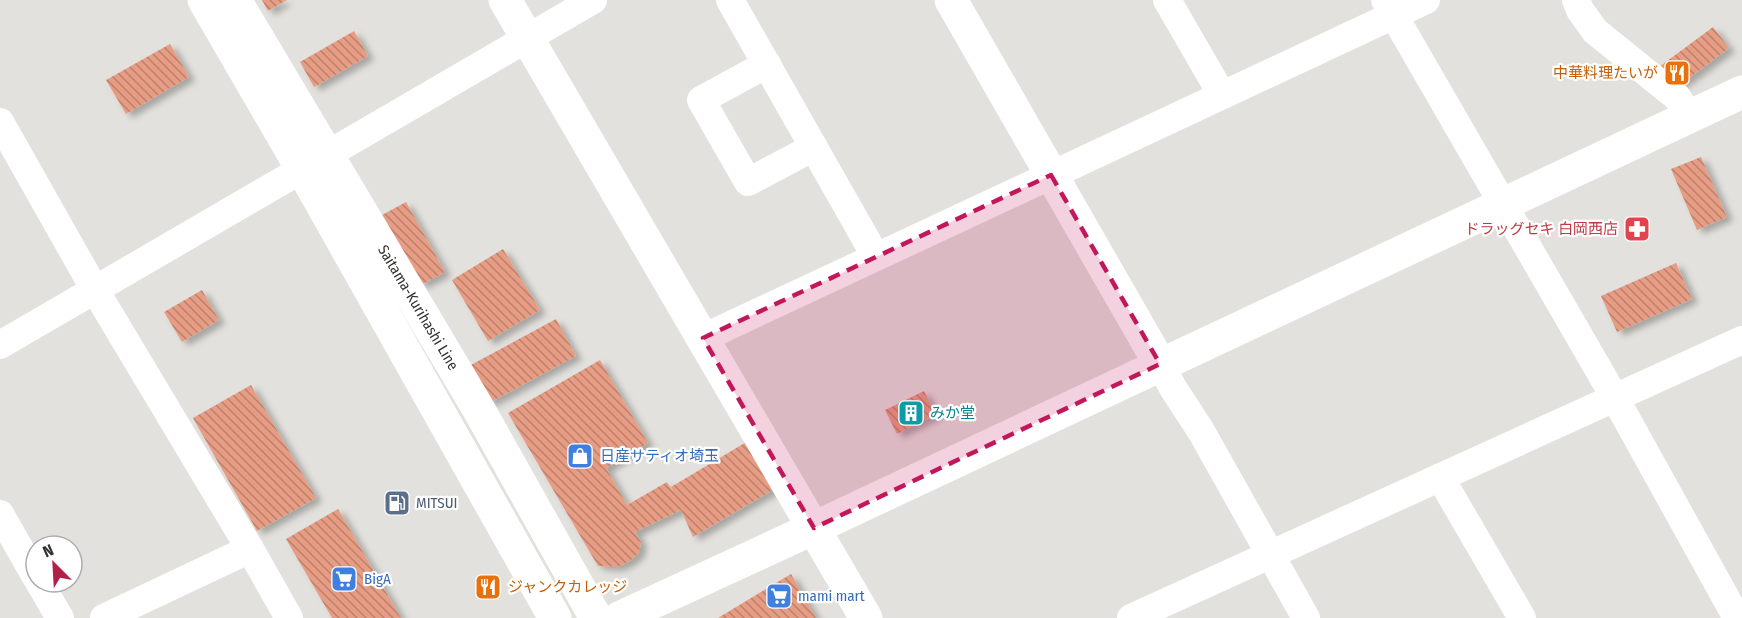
<svg xmlns="http://www.w3.org/2000/svg" width="1742" height="618" viewBox="0 0 1742 618" font-family="'Fira Sans Condensed','Noto Sans JP',sans-serif">
  <style>
    .building { fill: url(#building-back-hatch); filter: url(#shadow) }
    .lines { fill: none; stroke-linecap: round; stroke-linejoin: round }
    .street { stroke: #fff; stroke-width: 28 }
    .secondary { stroke: #fff; stroke-width: 33 }
    .primary { stroke: #fff; stroke-width: 33 }
    .marked { fill: #c2185b; fill-opacity: 0.2; stroke: #c2185b; stroke-width: 4.5; stroke-dasharray: 12 8; stroke-linejoin: round }
    .labels { text-anchor: middle; dominant-baseline: central; stroke-width: 4.5; stroke-linejoin: round; paint-order: stroke }
    .food-label { font-size: 15px; fill: #c56008; stroke: #fff; text-anchor: end }
    .health-label { font-size: 15px; fill: #be3a42; stroke: #fff; text-anchor: end }
    .street-label { font-size: 15px; fill: #333331; stroke: #fff }
    .culture-label { font-size: 15px; fill: #0d838f; stroke: #fff; text-anchor: start }
    .shop-label { font-size: 15px; fill: #366cbe; stroke: #fff; text-anchor: start }
    .service-label { font-size: 15px; fill: #4e5e75; stroke: #fff; text-anchor: start }
  </style>
  <defs>
    <pattern id="building-back-hatch" width="6" height="6" patternUnits="userSpaceOnUse" patternTransform="scale(1.5)"><rect width="6" height="6" fill="#e79d84"/><path d="M-1 5l2 2M0 0l6 6M5-1l2 2" fill="none" stroke="#bc816d"/></pattern>
    <filter id="shadow"><feDropShadow dx="6" dy="4" stdDeviation="3" flood-color="#0004"/></filter>
  </defs>
  <rect width="100%" height="100%" fill="#e2e1dd"/>
  <path class="building" d="M262 0H287L268 11Z
    M1713 27 1729 48 1680 85 1655 70Z
    M354 31 368 56 314 87 300 62Z
    M170 44 189 77 126 114 106 80Z
    M1701 157 1727 217 1697 230 1671 169Z
    M406 202 445 272 421 285 382 215Z
    M503 249 540 310 488 341 452 280Z
    M1676 263 1692 299 1617 332 1601 296Z
    M202 290 219 320 182 342 164 312Z
    M556 319 576 356 489 403 469 366Z
    M600 360 648 443 606 468 627 505 667 482 673 492 671 487 748 441 776 488 693 537 681 510 635 532 641 542 640 548 638 554 630 561 618 567 598 566 508 413Z
    M251 385 316 498 257 531 193 418Z
    M924 391 936 415 897 434 885 410Z
    M338 509 401 618H332L286 539Z
    M791 574 816 618H718Z"/>
  <g class="lines">
    <path class="street" d="M730 0 876 257
      M1167 0 1222 95
      M1385 0 1615 398 1737 618
      M1576 0 1580 10 1595 31 1678 98 1689 118
      M767 64 701 100 748 182 814 147
      M0 122 95 290 250 549 289 618
      M703 338 1426 0
      M0 345 593 0
      M1160 364 1173 388 1201 431 1306 618
      M1440 477 1522 618
      M0 514 36 577
      M39 582 60 618
      M104 618 250 549
      M1131 618 1742 340"/>
    <path class="secondary" d="M505 0 866 618
      M951 0 1160 364
      M619 618 814 528 1742 92"/>
    <g class="primary">
      <path d="M204 0 302 169 555 618"/>
      <path id="s1" d="M235 0 478 408 596 618"/>
    </g>
  </g>
  <path class="marked" d="M1051 175 1160 364 814 528 703 338Z"/>
  <defs>
    <g id="restaurant-square" transform="scale(1.35)"><rect x="-9" y="-9" width="18" height="18" rx="4" fill="#e8710a" stroke="#fff"/><path d="M-5-6h1v4h1v-4h1v4h1v-4h1v5L-1.5 .5V6h-2V.5L-5-1ZM5-6V6H3V1.5H1.5Q1.5-4 5-6Z" fill="#fff"/></g>
    <g id="pharmacy-square" transform="scale(1.35)"><rect x="-9" y="-9" width="18" height="18" rx="4" fill="#e0444e" stroke="#fff"/><path d="M-2-6h4v4h4v4h-4v4h-4v-4h-4v-4h4Z" fill="#fff"/></g>
    <g id="building-square" transform="scale(1.35)"><rect x="-9" y="-9" width="18" height="18" rx="4" fill="#0f9aa8" stroke="#fff"/><path d="M-4-6H4V6H1V3H-1V6H-4ZM-2.5-4.3h1.7v1.8h-1.7ZM.8-4.3h1.7v1.8H.8ZM-2.5-1h1.7V.8h-1.7ZM.8-1h1.7V.8H.8Z" fill="#fff"/></g>
    <g id="shop-square" transform="scale(1.35)"><rect x="-9" y="-9" width="18" height="18" rx="4" fill="#3f7fe0" stroke="#fff"/><path d="M-5-2.5h2.3a2.7 3.5 0 0 1 5.4 0H5L5.5 6h-11ZM-1.5-2.5h3a1.5 2.3 0 0 0-3 0Z" fill="#fff"/></g>
    <g id="fuel-square" transform="scale(1.35)"><rect x="-9" y="-9" width="18" height="18" rx="4" fill="#5c6f8a" stroke="#fff"/><path d="M-5.5-6h7V0h2V4h1.3V-2.5L3-4.5l.8-.8L6-3V5H2.5V1h-1V6h-7ZM-4.2-4.7v3.2H.2V-4.7Z" fill="#fff"/></g>
    <g id="supermarket-square" transform="scale(1.35)"><rect x="-9" y="-9" width="18" height="18" rx="4" fill="#3f7fe0" stroke="#fff"/><path d="M-6-5.5h2.5l.6 2H6L4.5 2H-2.5L-4.4-4H-6ZM-1.5 3.2a1.3 1.3 0 1 0 .1 0ZM3 3.2a1.3 1.3 0 1 0 .1 0Z" fill="#fff"/></g>
  </defs>
  <g fill-rule="evenodd">
    <use href="#restaurant-square" x="1677" y="73"/>
    <use href="#pharmacy-square" x="1637" y="229"/>
    <use href="#building-square" x="911" y="413"/>
    <use href="#shop-square" x="580" y="456"/>
    <use href="#fuel-square" x="397" y="503"/>
    <use href="#supermarket-square" x="344" y="579"/>
    <use href="#restaurant-square" x="488" y="587"/>
    <use href="#supermarket-square" x="779" y="596"/>
  </g>
  <g class="labels">
    <g class="food-label">
      <text x="1658" y="73">中華料理たいが</text>
      <text x="508" y="587" text-anchor="start">ジャンクカレッジ</text>
    </g>
    <g class="health-label">
      <text x="1618" y="229">ドラッグセキ 白岡西店</text>
    </g>
    <g class="street-label">
      <text stroke="none"><textPath href="#s1" startOffset="358">Saitama-Kurihashi Line</textPath></text>
    </g>
    <g class="culture-label">
      <text x="930" y="413">みか堂</text>
    </g>
    <g class="shop-label">
      <text x="600" y="456">日産サティオ埼玉</text>
      <text x="364" y="579">BigA</text>
      <text x="798" y="596">mami mart</text>
    </g>
    <g class="service-label">
      <text x="416" y="503">MITSUI</text>
    </g>
  </g>
  <g transform="translate(54 564) rotate(336)"><circle r="28" fill="#ffffff" stroke="#adadad" stroke-width="1.5"/>
  <path d="M0-4.5L10 22L0 15L-10 22Z" fill="#b22049"/>
  <text y="-9" font-size="16" font-weight="bold" text-anchor="middle" fill="#333331">N</text>
  </g>
</svg>
